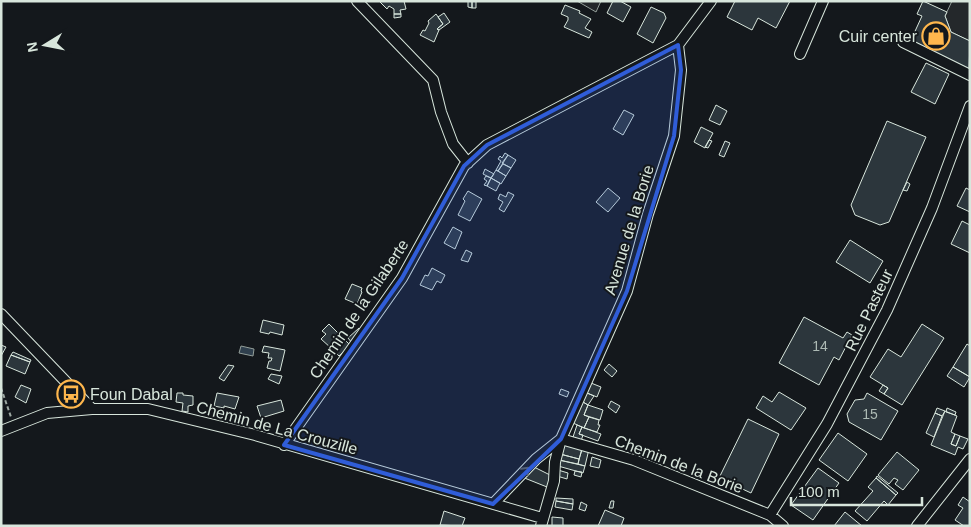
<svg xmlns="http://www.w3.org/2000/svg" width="971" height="527" viewBox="0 0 971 527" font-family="Arial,sans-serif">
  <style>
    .parking { fill: #24282b; stroke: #939e99 }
    .water { fill: #2f3f4d; stroke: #939e99 }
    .building { fill: #2c363c; stroke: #d8e6dc }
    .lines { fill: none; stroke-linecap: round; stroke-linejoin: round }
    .minor-casing { stroke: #d8e6dc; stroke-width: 12 }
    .path { stroke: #9da8a2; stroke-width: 2; stroke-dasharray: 4 2.5; stroke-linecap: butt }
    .minor { stroke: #14181c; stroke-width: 10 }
    .oneway { stroke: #59605f }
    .marked { fill: #305dd8; fill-opacity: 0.2; stroke: #305dd8; stroke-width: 4; stroke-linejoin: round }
    .labels { text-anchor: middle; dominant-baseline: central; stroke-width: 4; stroke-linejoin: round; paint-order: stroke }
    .number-label { font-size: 14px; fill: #adbab4 }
    .poi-label { font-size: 16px; fill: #d8e6dc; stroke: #14181c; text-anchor: end }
    .street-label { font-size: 16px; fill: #d8e6dc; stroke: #14181c }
  </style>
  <rect width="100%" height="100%" fill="#14181c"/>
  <path class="parking" d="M577 1H601L596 12Z
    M952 1H970V41L951 32 945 16Z"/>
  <path class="water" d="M241 346 254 349 253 356 239 353Z"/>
  <path class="building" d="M379 1H404L406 9 400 10 401 14H394V9L389 6 387 9Z
    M468 1H472V8L468 7Z
    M472 1H476V8H472Z
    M613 1H620L631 7 623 22 607 13Z
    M735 1H790L776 28 758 18 752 30 727 17Z
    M923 1 947 12 945 16 951 32 970 41 969 70 911 40 922 16 917 14Z
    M565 5 580 11 579 13 591 19 585 28 592 32 589 38 564 27 568 20V17L561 14Z
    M651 7 664 13 666 18 653 43 637 34Z
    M444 13 450 22 439 30 437 29 439 27 443 24 438 17Z
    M394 14H401V17L394 18Z
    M436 14 443 24 437 29 439 30 434 42 420 35 423 30 425 31 429 23 428 21Z
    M926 63 949 74 935 104 911 92Z
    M716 105 727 111 720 125 709 120Z
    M624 110 634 115 623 135 613 129Z
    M887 121 926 137 889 222 880 225 855 215 851 205Z
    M701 127 713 133 705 148 694 142Z
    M709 140 712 141 708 148 705 147Z
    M725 141 730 143 724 157 719 155Z
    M505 153 508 155 498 171 496 170 501 161 498 159 500 156 502 158Z
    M508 155 516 160 511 168 502 163Z
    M503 164 511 168 506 176 498 171Z
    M485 169 494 174 491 178 483 174Z
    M496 170 506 176 501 184 491 178Z
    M486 176 491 178 487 186 484 185 487 181 484 179Z
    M491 178 500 183 496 191 487 186Z
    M907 182 910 184 907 191 903 190Z
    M608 188 620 198 608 212 596 202Z
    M966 188 970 190V212L957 206Z
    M468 191 482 199 470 221 458 215 465 201 463 199Z
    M508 192 514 195 504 212 499 209 503 202 498 199 500 194 506 197Z
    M962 221 970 225V253L951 244Z
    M453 227 462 232 455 249 444 243Z
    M850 240 883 261 870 283 836 262Z
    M466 250 472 253 468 262 461 260Z
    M432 268 445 275 441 283 437 281 432 290 420 285 425 275 428 276Z
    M352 284 362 288 361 291 362 292 357 304 345 299Z
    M804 317 843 338 847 332 852 335 839 360 834 357 819 385 779 363Z
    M263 320 284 325 282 335 270 332 269 334 260 332Z
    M329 324 342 337 331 348 321 339 326 334 322 331Z
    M922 324 944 338 902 405 884 394 888 388 870 377 888 349 901 357Z
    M359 328 363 332 352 343 348 338Z
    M342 337 350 345 339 356 331 348Z
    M967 344 970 346V377L953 367Z
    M1 345 6 347 1 356Z
    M264 346 285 350 280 371 267 368 269 361H271L272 358H268L269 353 262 352Z
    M13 352 31 360 30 362 11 355Z
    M11 355 30 362 25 374 6 366Z
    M609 364 617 371 612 377 604 370Z
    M228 365 234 366 224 381 219 378Z
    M953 367 970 377 964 387 947 376Z
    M271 374 282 376 279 384 268 379Z
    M591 383 601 387 597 397 587 393Z
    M21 385 31 389 26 403 15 397Z
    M883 385 888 388 884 394 879 391Z
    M561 389 569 392 567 397 559 394Z
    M779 392 806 408 791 430 756 408 763 396 772 402Z
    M177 393H183V395L193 396V405L188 406V412L182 411 183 403 176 402Z
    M217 393 239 397 235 409 224 406V408L214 406Z
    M587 393 594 396 588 405 583 402Z
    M867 393 898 411 881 440 849 422 847 414 855 400 864 399Z
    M281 400 284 411 261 418 257 406Z
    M611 401 620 406 616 413 608 407Z
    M583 402 588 405 584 415 589 417 584 428 573 423Z
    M588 405 603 410 600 420 584 415Z
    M937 408 945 411 942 416 935 413Z
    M947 408 956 412 955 415 946 412Z
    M945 411 957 416 951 432 955 434 951 444 956 446 960 436 968 439 963 449 958 447 955 455 931 445Z
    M935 413 942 416 934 437 926 433Z
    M589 417 599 420 598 425H600L597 432 584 428Z
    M748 419 779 434 751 493 719 478Z
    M577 425 582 427 579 434 583 435 581 441 573 437Z
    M582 427 601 434 598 441 579 434Z
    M838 433 867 454 848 481 819 460Z
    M955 434 960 436 956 446 951 444Z
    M562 444 582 450 579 459 560 454Z
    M582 448 589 449 585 466 578 464Z
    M897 452 919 470 903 490 895 484 898 480 894 478 889 484 878 475Z
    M560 454 579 459 578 464 559 460Z
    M592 457 601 460 599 468 590 466Z
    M559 460 585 466 583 473 558 466Z
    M532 466 552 476 547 487 522 477Z
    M818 468 839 483 813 520 791 505Z
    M558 470 568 473 567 479 557 476Z
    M575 471 582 472 581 477 574 475Z
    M877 476 898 493 896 495 876 478Z
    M876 478 896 495 888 505 884 501 867 521 855 511 873 491 868 487Z
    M963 497 970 502V526H964L955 520 963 508 958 505Z
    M556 498 573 499V504L556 501Z
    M556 501 573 504 572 510 555 507Z
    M611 501H614L613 508H609Z
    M581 502 587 505 585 511 579 509Z
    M605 510 624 518 621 526H598Z
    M444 511 465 518 462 526 440 525Z
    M845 512 862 526H834Z
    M552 517 563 518V526H552Z"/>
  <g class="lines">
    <g class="minor-casing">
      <path id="minor" d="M357 1 433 80 441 112 453 144 468 163
        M903 42 970 75
        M800 54 823 1
        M1 314 92 409
        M1 431 47 413 92 409H148L255 435 542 518
        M561 439 634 460 770 515 783 526
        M284 445 402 278 464 166 487 145 678 45 711 1
        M493 504 536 459 561 439
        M770 515 827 424 887 310 932 208 970 106
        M541 526 554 481 555 462 561 439 627 291 648 214 674 136 681 70 678 45
        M917 526 970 459"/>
    </g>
    <path class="path" d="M1 388 11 417"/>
    <use href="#minor" class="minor"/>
  </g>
  <defs><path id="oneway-chevron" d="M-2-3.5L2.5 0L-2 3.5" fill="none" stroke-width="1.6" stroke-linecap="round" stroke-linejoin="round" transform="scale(1.25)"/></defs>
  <use class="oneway" href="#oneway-chevron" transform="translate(526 470) rotate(-47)"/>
  <path class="marked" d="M678 45 681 70 674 136 627 291 561 439 493 504 284 445 402 278 464 166 487 145Z"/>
  <defs>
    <g id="shop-ring" transform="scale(1.4375)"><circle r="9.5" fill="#14181c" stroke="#ffb74d" stroke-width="1.5"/><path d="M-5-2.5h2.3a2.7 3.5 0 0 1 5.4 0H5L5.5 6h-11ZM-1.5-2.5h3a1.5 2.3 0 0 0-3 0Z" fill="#ffb74d"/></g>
    <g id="bus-ring" transform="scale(1.4375)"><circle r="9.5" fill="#14181c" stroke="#ffb74d" stroke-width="1.5"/><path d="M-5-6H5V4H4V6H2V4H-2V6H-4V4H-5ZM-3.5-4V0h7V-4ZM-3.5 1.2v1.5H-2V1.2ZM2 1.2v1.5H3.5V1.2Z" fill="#ffb74d"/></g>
  </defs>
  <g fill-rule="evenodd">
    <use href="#shop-ring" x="936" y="36"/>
    <use href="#bus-ring" x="71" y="394"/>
  </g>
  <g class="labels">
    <g class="number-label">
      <text x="820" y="346">14</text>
      <text x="870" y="414">15</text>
    </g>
    <g class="poi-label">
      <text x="917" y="36">Cuir center</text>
      <text x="90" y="394" text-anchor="start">Foun Dabal</text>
    </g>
    <g class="street-label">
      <text transform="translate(629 230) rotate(-73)">Avenue de la Borie</text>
      <text transform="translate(359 309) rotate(-56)">Chemin de la Gilaberte</text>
      <text transform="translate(869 310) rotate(-64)">Rue Pasteur</text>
      <text transform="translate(277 428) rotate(15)">Chemin de La Crouzille</text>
      <text transform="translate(679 464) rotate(21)">Chemin de la Borie</text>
    </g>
  </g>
  <rect width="971" height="527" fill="none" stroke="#d8e6dc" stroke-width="5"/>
  <g transform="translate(45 45) rotate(260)" stroke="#14181c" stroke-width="4" paint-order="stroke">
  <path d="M0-4L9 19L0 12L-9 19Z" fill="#d8e6dc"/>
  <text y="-8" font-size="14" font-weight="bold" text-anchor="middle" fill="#d8e6dc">N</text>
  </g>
  <path d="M791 497v8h131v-8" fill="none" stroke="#d8e6dc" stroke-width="2.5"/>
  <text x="798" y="497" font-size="15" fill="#d8e6dc" stroke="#14181c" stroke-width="4" paint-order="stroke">100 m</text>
</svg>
